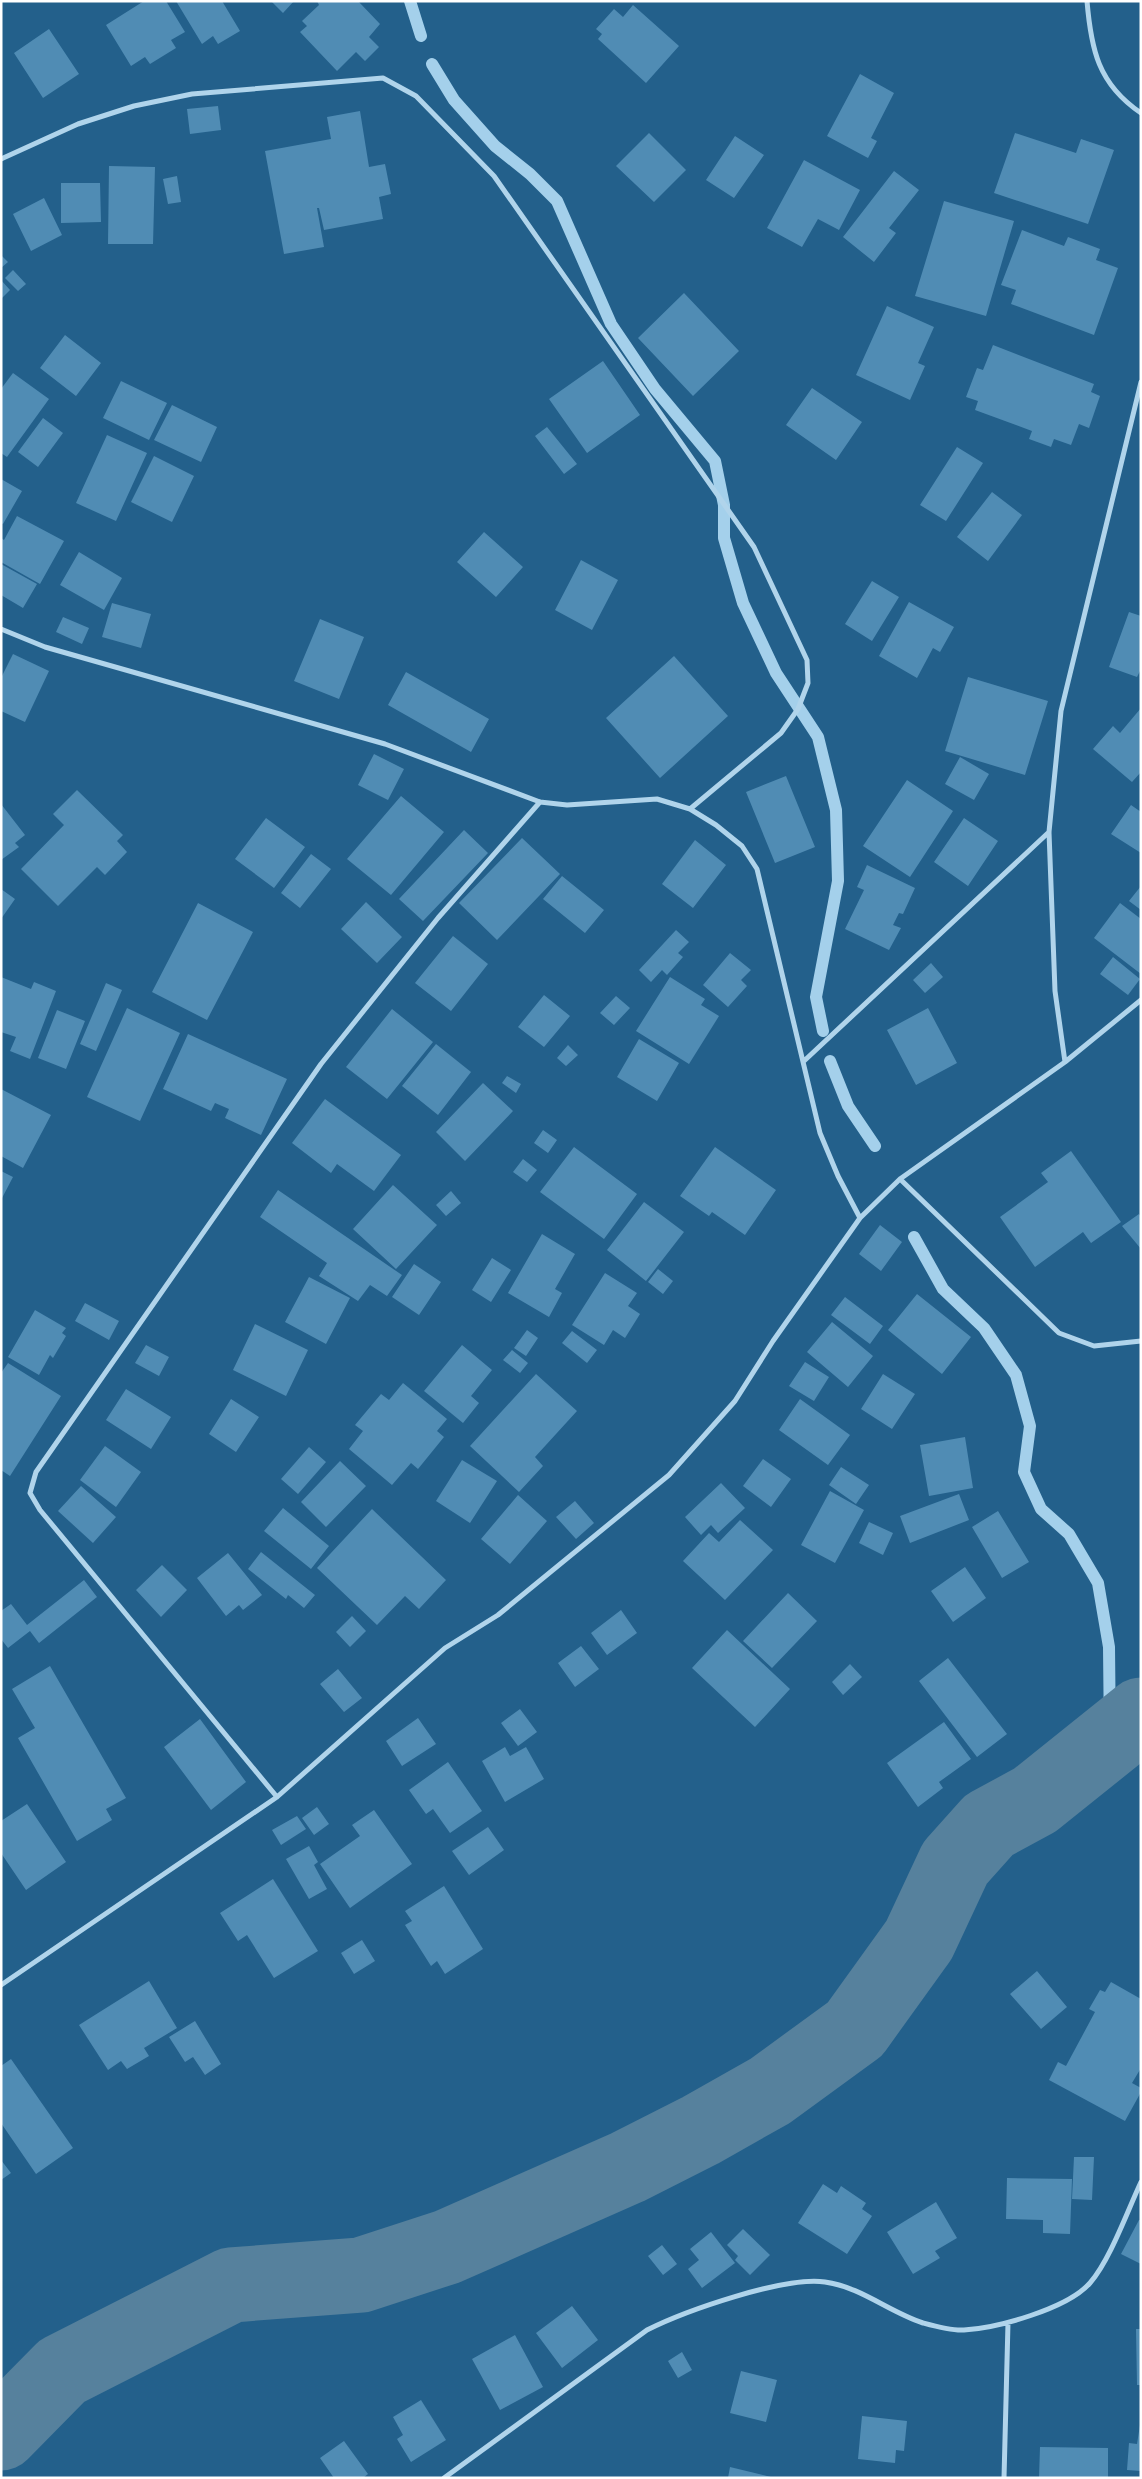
<svg xmlns="http://www.w3.org/2000/svg" width="1142" height="2479" viewBox="0 0 1142 2479" font-family="Commissioner,sans-serif">
  <style>
    .lines { fill: none; stroke-linecap: round; stroke-linejoin: round }
    .stream { stroke: #a4d0eb; stroke-width: 12 }
    .river { stroke: #56819d; stroke-width: 75 }
    .building { fill: #508cb4 }
    .minor { stroke: #b0d4eb; stroke-width: 5 }
  </style>
  <rect width="100%" height="100%" fill="#23608b"/>
  <g class="lines">
    <path class="stream" d="M410 1 421 36
      M432 64 454 100 495 146 530 174 557 201 611 324 655 389 715 461 724 505V538L743 603 776 673 818 737 836 810 838 881 816 997 823 1031
      M830 1061 848 1106 875 1146
      M914 1237 943 1289 984 1328 1016 1375 1030 1426 1024 1472 1041 1509 1069 1534 1098 1583 1109 1647 1110 1742"/>
    <path class="river" d="M1 2433 62 2371 231 2285 361 2275 447 2247 628 2167 701 2130 770 2091 855 2029 919 1940 955 1863 989 1825 1035 1800 1141 1715"/>
  </g>
  <path class="building" d="M144 1H166L185 32 171 40 176 48 150 64 145 57 131 66 106 25Z
    M176 1H222L240 31 218 44 213 36 202 44Z
    M271 1H294L283 13Z
    M317 1H358L380 24 369 37 379 47 365 61 356 52 337 71 300 32 307 26 302 21 319 5Z
    M633 5 679 46 646 83 598 39 602 34 596 29 614 9 623 17Z
    M49 29 79 74 43 98 14 53Z
    M860 74 894 93 871 138 877 141 868 158 827 136Z
    M218 106 221 130 190 134 187 109Z
    M360 111 369 167 385 164 391 194 379 197 383 219 324 230 319 208H317L324 247 284 254 265 151 331 139 327 117Z
    M649 133 686 170 654 202 616 166Z
    M1015 133 1076 153 1081 139 1114 150 1088 224 994 193Z
    M735 136 764 155 734 198 706 180Z
    M804 160 860 190 839 230 818 219 802 247 767 228Z
    M109 166 155 167 153 244H108Z
    M894 171 919 190 889 228 896 233 874 262 843 237Z
    M177 176 181 202 168 204 163 179Z
    M61 183H100L101 222 61 223Z
    M44 198 62 235 31 251 13 214Z
    M944 201 1014 221 986 316 915 296Z
    M1022 230 1064 246 1068 237 1100 249 1096 260 1118 268 1094 335 1011 304 1016 290 1001 285Z
    M1 255 8 262 1 268Z
    M13 270 26 284 18 291 5 278Z
    M1 280 10 290 1 299Z
    M684 293 739 351 693 396 638 338Z
    M887 306 934 327 918 363 925 366 910 400 856 375Z
    M65 335 101 363 76 396 40 368Z
    M993 345 1094 384 1091 392 1100 396 1089 428 1079 424 1071 445 1054 439 1051 447 1029 439 1032 431 975 410 978 401 966 397 977 368 983 370Z
    M603 361 640 415 587 453 549 399Z
    M13 373 49 399 7 457 1 453V389Z
    M121 381 167 403 149 440 103 418Z
    M812 388 862 422 836 460 786 425Z
    M172 405 217 427 201 462 154 440Z
    M43 418 63 433 38 467 18 452Z
    M547 427 577 464 564 474 535 436Z
    M107 435 147 453 116 521 76 503Z
    M957 447 983 463 946 521 920 505Z
    M154 456 194 476 172 522 131 502Z
    M1 479 22 491 3 524 1 523Z
    M992 492 1022 515 988 561 957 537Z
    M17 516 64 541 40 584 1 562V538L4 540Z
    M484 532 523 567 496 597 457 562Z
    M79 552 122 578 104 610 60 585Z
    M581 560 618 580 592 630 555 610Z
    M1 564 37 584 23 608 1 595Z
    M872 581 899 597 872 641 845 624Z
    M909 602 954 627 940 652 933 648 917 678 879 656Z
    M112 603 151 614 141 648 102 637Z
    M1129 612 1141 616V669L1137 677 1109 667Z
    M63 617 89 628 82 644 56 632Z
    M320 619 364 637 339 699 294 681Z
    M13 654 49 671 25 722 1 711V678Z
    M674 656 728 716 660 778 606 718Z
    M406 672 489 719 471 752 388 705Z
    M968 677 1048 701 1025 775 945 751Z
    M1141 708V772L1132 782 1093 749 1113 726 1120 733Z
    M374 754 404 769 388 800 358 785Z
    M960 757 989 774 974 800 945 784Z
    M786 776 815 847 775 863 746 792Z
    M907 780 953 811 910 877 863 846Z
    M77 790 123 835 117 841 127 852 105 875 97 867 58 906 21 869 64 825 53 814Z
    M401 796 444 832 391 895 347 859Z
    M1 804 25 835 15 843 19 847 1 860Z
    M1131 805 1141 812V853L1111 834Z
    M266 818 305 847 274 888 235 859Z
    M964 818 998 841 968 886 934 862Z
    M464 830 488 853 423 921 399 899Z
    M522 838 560 874 497 940 459 903Z
    M695 840 726 865 693 908 662 884Z
    M311 854 331 869 300 908 281 893Z
    M867 865 915 888 903 914 899 913 893 925 901 928 889 950 845 929 864 890 857 887Z
    M562 876 604 910 585 933 543 899Z
    M1141 886V910L1129 901Z
    M1 889 15 899 1 919Z
    M366 902 402 937 377 963 341 929Z
    M198 903 253 932 207 1020 152 992Z
    M1120 903 1141 919V974L1094 938Z
    M676 930 689 942 678 953 683 957 667 975 662 970 651 982 639 970Z
    M453 936 488 964 451 1011 415 983Z
    M730 953 751 970 741 980 747 986 728 1007 703 985Z
    M1113 957 1140 979 1128 995 1100 974Z
    M931 963 943 977 925 993 913 980Z
    M1 977 31 989 34 982 56 991 30 1059 10 1051 16 1037 1 1032Z
    M670 977 705 999 701 1005 719 1016 689 1064 636 1031Z
    M106 983 122 990 96 1051 80 1044Z
    M544 995 570 1016 544 1047 518 1027Z
    M616 996 630 1008 614 1025 600 1013Z
    M127 1008 180 1033 140 1121 87 1097Z
    M928 1008 957 1063 916 1085 887 1030Z
    M392 1009 433 1042 387 1099 346 1067Z
    M57 1010 85 1021 66 1069 38 1058Z
    M188 1034 287 1079 261 1135 225 1118 229 1109 215 1103 211 1111 163 1089Z
    M639 1039 679 1063 657 1101 617 1077Z
    M436 1044 471 1072 438 1115 402 1086Z
    M568 1045 578 1055 566 1066 557 1058Z
    M507 1076 521 1084 516 1093 502 1083Z
    M483 1083 513 1111 465 1161 436 1132Z
    M1 1089 51 1115 23 1168 1 1156Z
    M325 1099 401 1155 374 1191 337 1164 331 1173 292 1143Z
    M543 1130 557 1140 548 1153 534 1143Z
    M574 1147 637 1194 604 1239 540 1192Z
    M715 1147 776 1190 745 1235 712 1212 709 1216 680 1196Z
    M1071 1151 1121 1222 1091 1243 1083 1232 1035 1267 1000 1217 1048 1182 1041 1173Z
    M523 1159 537 1170 527 1182 513 1172Z
    M1 1171 13 1177 1 1200Z
    M393 1185 437 1225 396 1269 353 1229Z
    M278 1190 402 1275 387 1296 370 1285 358 1301 319 1276 327 1263 260 1217Z
    M451 1191 461 1203 446 1216 436 1205Z
    M644 1202 684 1232 646 1281 607 1250Z
    M1139 1214 1141 1217V1249L1122 1226Z
    M880 1225 902 1242 881 1271 859 1254Z
    M542 1234 575 1254 555 1289 562 1293 549 1317 508 1293Z
    M492 1258 511 1270 491 1302 472 1290Z
    M414 1264 441 1282 419 1315 392 1297Z
    M658 1269 673 1281 663 1294 648 1282Z
    M605 1273 637 1293 628 1306 640 1314 625 1338 613 1330 604 1345 572 1325Z
    M309 1277 350 1298 326 1344 285 1322Z
    M917 1294 971 1337 942 1374 888 1330Z
    M845 1297 883 1326 870 1344 831 1315Z
    M85 1303 119 1321 109 1340 75 1321Z
    M35 1310 66 1328 62 1333 66 1336 53 1358 50 1355 39 1375 8 1357Z
    M832 1322 873 1356 848 1387 807 1352Z
    M255 1324 308 1350 286 1396 233 1370Z
    M527 1330 538 1338 526 1356 514 1348Z
    M572 1331 597 1350 587 1363 562 1343Z
    M146 1345 169 1357 159 1376 135 1363Z
    M462 1345 492 1370 471 1396 479 1403 463 1423 424 1391Z
    M512 1350 528 1363 520 1373 503 1360Z
    M805 1362 829 1377 814 1401 789 1386Z
    M8 1363 61 1396 10 1476 1 1470V1373Z
    M536 1374 577 1411 535 1457 543 1466 519 1492 470 1446Z
    M883 1374 915 1394 892 1429 861 1409Z
    M403 1383 447 1419 437 1431 444 1437 418 1469 411 1463 392 1485 349 1449 363 1431 355 1425 381 1394 389 1400Z
    M126 1389 171 1417 151 1449 106 1420Z
    M231 1399 259 1417 236 1452 209 1434Z
    M800 1399 850 1435 828 1465 779 1430Z
    M965 1437 973 1488 929 1496 920 1445Z
    M105 1446 141 1472 116 1507 80 1480Z
    M309 1447 326 1462 298 1494 281 1479Z
    M763 1459 791 1479 771 1507 743 1486Z
    M462 1460 497 1481 470 1523 436 1501Z
    M340 1461 366 1486 326 1527 301 1502Z
    M841 1467 869 1485 856 1504 829 1485Z
    M721 1483 745 1508 718 1533 711 1525 701 1535 685 1517Z
    M81 1486 116 1517 93 1543 58 1511Z
    M830 1491 864 1510 835 1563 801 1545Z
    M959 1494 969 1520 910 1543 900 1516Z
    M518 1495 547 1521 510 1564 481 1539Z
    M575 1501 594 1523 576 1539 556 1517Z
    M283 1508 329 1546 311 1569 264 1531Z
    M372 1509 446 1580 419 1609 405 1596 377 1625 317 1568Z
    M998 1511 1029 1562 1002 1578 972 1527Z
    M740 1520 773 1550 725 1600 683 1561 709 1533 719 1542Z
    M869 1522 893 1533 883 1555 859 1543Z
    M261 1552 315 1595 304 1608 288 1595 286 1599 248 1569Z
    M228 1553 262 1595 243 1610 239 1605 226 1616 197 1578Z
    M162 1565 187 1590 161 1617 136 1590Z
    M965 1567 986 1598 953 1622 931 1591Z
    M84 1580 97 1597 39 1643 30 1631 8 1648 1 1639V1611L11 1604 27 1625Z
    M788 1593 817 1621 772 1668 743 1641Z
    M621 1610 637 1633 607 1655 591 1633Z
    M352 1616 366 1631 350 1647 336 1632Z
    M727 1630 790 1689 755 1727 692 1668Z
    M581 1646 599 1669 575 1687 558 1663Z
    M948 1658 1007 1734 977 1757 919 1681Z
    M850 1664 862 1677 843 1695 832 1682Z
    M50 1666 126 1798 106 1809 112 1820 77 1841 18 1738 35 1728 12 1689Z
    M338 1669 362 1698 344 1712 320 1684Z
    M520 1709 537 1732 518 1746 501 1723Z
    M418 1718 436 1744 402 1766 386 1741Z
    M200 1719 246 1782 211 1810 164 1747Z
    M944 1722 971 1759 939 1782 943 1788 918 1807 887 1763Z
    M505 1747 510 1756 526 1747 544 1779 505 1802 482 1761Z
    M448 1762 482 1811 450 1833 433 1809 426 1814 409 1790Z
    M27 1804 66 1862 26 1890 1 1853V1821Z
    M317 1807 329 1824 314 1835 302 1818Z
    M374 1810 412 1864 350 1908 320 1864 360 1836 352 1825Z
    M297 1816 306 1829 281 1845 272 1830Z
    M488 1827 504 1850 469 1875 452 1851Z
    M309 1846 318 1862 314 1865 327 1889 309 1899 286 1859Z
    M273 1879 318 1951 274 1978 247 1935 238 1941 220 1913Z
    M444 1886 483 1949 445 1974 437 1961 431 1966 405 1925 412 1921 405 1911Z
    M362 1940 375 1961 354 1974 341 1953Z
    M1037 1971 1067 2007 1041 2029 1010 1994Z
    M149 1981 177 2028 144 2048 149 2056 127 2069 121 2061 108 2070 79 2025Z
    M1111 1982 1141 1999V2068L1132 2083 1141 2088V2092L1125 2121 1049 2080 1058 2062 1066 2066 1095 2012 1089 2009 1100 1990 1105 1992Z
    M195 2021 221 2064 205 2075 193 2057 185 2062 169 2037Z
    M11 2059 73 2148 36 2174 1 2123V2066Z
    M1074 2157H1094L1092 2200 1072 2199Z
    M1 2160 11 2173 1 2180Z
    M1007 2178 1072 2179 1070 2234 1043 2233V2220L1006 2219Z
    M823 2184 837 2193 841 2186 866 2203 862 2209 872 2216 847 2254 798 2223Z
    M936 2202 957 2238 935 2251 940 2258 913 2274 887 2232Z
    M1139 2220H1141V2264L1121 2254Z
    M743 2229 770 2255 750 2275 735 2260 738 2256 727 2245Z
    M711 2232 735 2263 702 2288 688 2269 699 2260 690 2249Z
    M662 2245 677 2264 663 2275 648 2256Z
    M572 2306 598 2340 562 2368 536 2333Z
    M1136 2329H1141V2385H1137Z
    M515 2335 543 2387 500 2410 472 2359Z
    M682 2352 692 2370 678 2378 668 2361Z
    M741 2371 777 2380 766 2422 730 2413Z
    M421 2400 446 2440 411 2462 397 2439 403 2435 393 2417Z
    M862 2416 907 2421 904 2451 896 2450 895 2463 858 2459Z
    M1140 2425 1141 2471 1127 2470 1129 2443 1137 2444Z
    M344 2441 368 2474 363 2478H334L320 2458Z
    M1040 2447 1108 2448V2478H1039Z
    M730 2467 771 2477V2478H728Z"/>
  <g class="lines">
    <path class="minor" d="M1087 1C1091 49 1098 84 1141 113
      M1 159 78 124 134 106 192 94 383 78 416 96 494 176 754 547 807 660 808 683 798 709 781 733 690 809
      M1 629 45 647 385 744 540 802 567 805 657 799 690 809 716 825 742 846 757 869 820 1133 838 1176 860 1218
      M804 1061 1049 832
      M1065 1062 1055 991 1049 832 1061 711 1141 382
      M900 1179 1059 1333 1094 1346 1141 1341
      M277 1797 40 1510 30 1493 36 1472 321 1064 438 918 540 802
      M1 1985 277 1797 445 1648 498 1615 669 1475 735 1401 773 1341 860 1218 900 1179 1065 1062 1141 1000
      M444 2478 647 2330C685 2311 784 2276 825 2282 861 2287 889 2312 923 2323 934 2326 952 2331 964 2330 997 2328 1067 2309 1090 2283 1110 2260 1127 2212 1141 2182
      M1004 2478 1008 2323"/>
  </g>
  <rect width="1142" height="2479" fill="none" stroke="#ffffff" stroke-width="5"/>
</svg>
